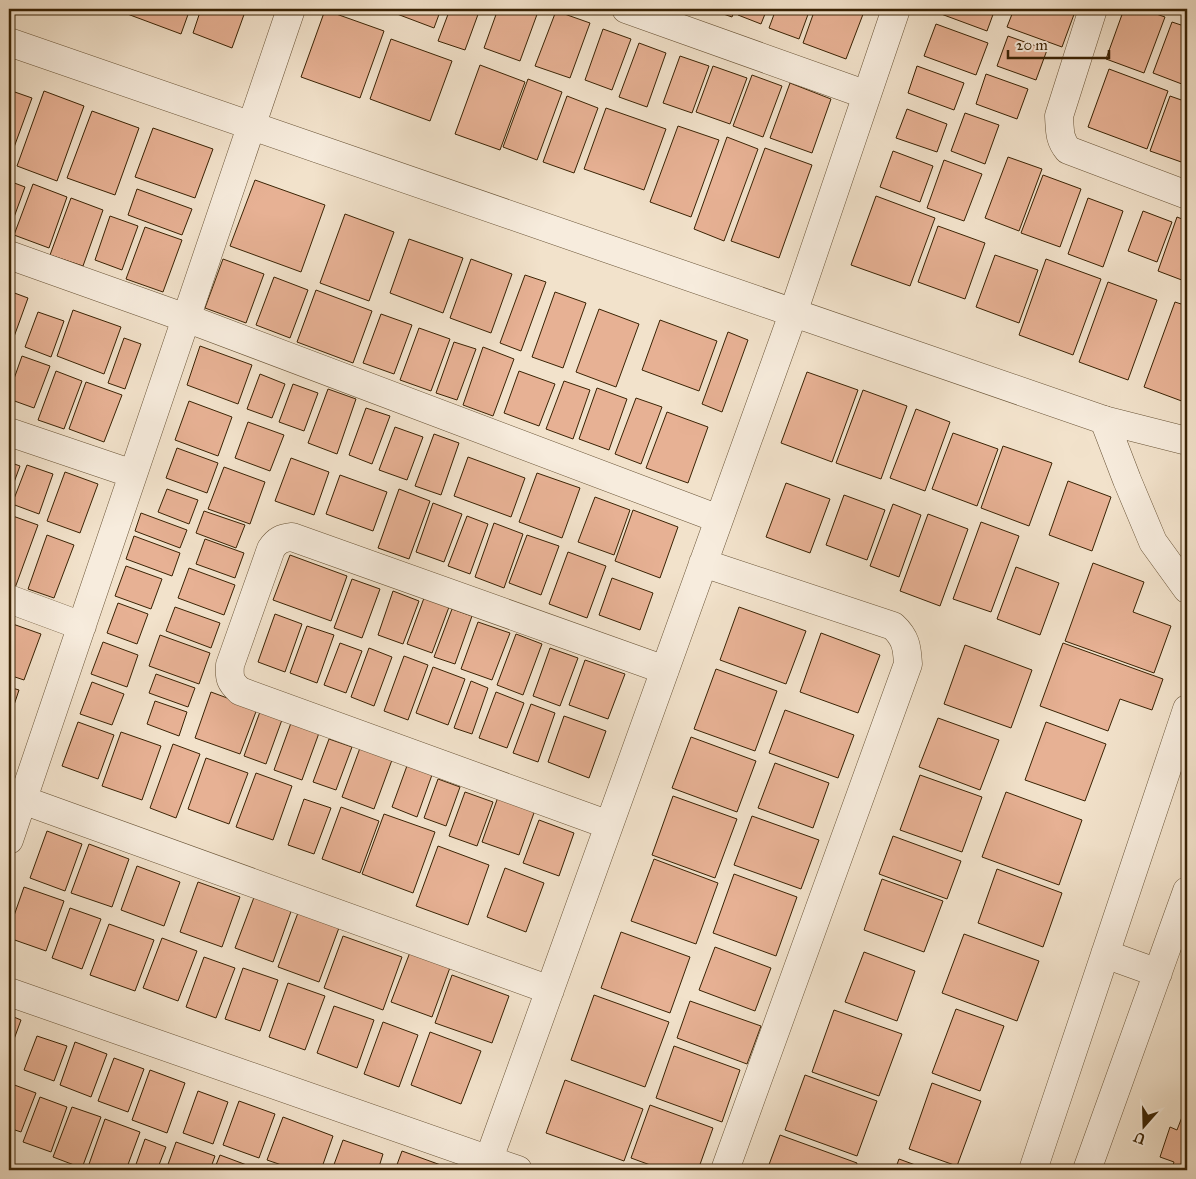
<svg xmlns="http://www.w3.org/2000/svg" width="1196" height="1179" viewBox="0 0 1196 1179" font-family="'IM FELL Great Primer',serif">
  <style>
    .building { fill: #e7b194; stroke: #3a2304 }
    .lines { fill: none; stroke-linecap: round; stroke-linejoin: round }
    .minor-casing { stroke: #685336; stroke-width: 29 }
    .tertiary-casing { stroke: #685336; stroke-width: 29 }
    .minor { stroke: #f7ecdd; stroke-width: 28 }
    .tertiary { stroke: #f7ecdd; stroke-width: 28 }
  </style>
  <rect width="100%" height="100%" fill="#f2e2cb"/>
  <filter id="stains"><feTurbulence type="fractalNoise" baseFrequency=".004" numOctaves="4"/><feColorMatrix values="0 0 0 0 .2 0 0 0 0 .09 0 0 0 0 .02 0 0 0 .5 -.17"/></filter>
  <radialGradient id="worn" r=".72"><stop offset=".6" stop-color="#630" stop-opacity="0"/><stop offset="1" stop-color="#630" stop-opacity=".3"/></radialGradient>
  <path class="building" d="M124 9H190L181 34 122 12Z
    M201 9H246L232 48 193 33Z
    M399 9H441L434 28 397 14Z
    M450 9H480L465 50 438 41Z
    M498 9H539L520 61 484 48Z
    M709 9H735L732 17Z
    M740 9H767L761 24 738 15Z
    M776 9H810L799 39 769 28Z
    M815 9H865L846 59 803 43Z
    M934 9H995L987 31 933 11Z
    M1014 9H1076L1062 47 1007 27Z
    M1124 9H1142L1165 17 1144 73 1106 59Z
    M325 10 384 31 360 98 301 77Z
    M556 11 590 23 570 78 535 66Z
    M1172 22 1187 27V86L1153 73Z
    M936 24 988 43 976 75 924 56Z
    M603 29 631 39 612 90 585 80Z
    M1008 36 1047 50 1036 80 997 66Z
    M391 39 452 61 430 121 370 99Z
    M639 43 666 53 647 107 619 97Z
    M680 56 709 66 692 113 663 103Z
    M480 65 525 82 500 150 455 134Z
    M713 66 747 78 730 124 696 112Z
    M917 66 964 83 954 110 908 93Z
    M1109 69 1168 91 1147 149 1088 127Z
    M986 74 1028 89 1017 119 976 104Z
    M752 75 782 86 763 137 733 126Z
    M528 79 562 92 537 160 503 147Z
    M790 83 831 99 812 153 770 138Z
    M9 90 32 98 9 161Z
    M44 91 84 106 57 181 17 166Z
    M567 96 598 108 574 173 543 162Z
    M1170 96 1187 102V164L1150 151Z
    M606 108 666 129 644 190 584 169Z
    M907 109 947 124 937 152 896 138Z
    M92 111 139 128 115 195 67 178Z
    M965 113 999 125 985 164 951 151Z
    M678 126 719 140 691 217 650 202Z
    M153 128 213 149 195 198 135 177Z
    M727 137 758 149 724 241 694 229Z
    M765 148 812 165 779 258 731 241Z
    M893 151 933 166 920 202 880 187Z
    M1008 157 1042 169 1019 231 985 218Z
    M944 160 982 174 964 221 927 208Z
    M1043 175 1081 189 1060 247 1021 233Z
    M255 180 325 205 301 272 230 246Z
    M9 181 25 187 9 231Z
    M33 184 67 197 49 248 14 235Z
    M137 189 192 209 182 235 128 215Z
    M876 196 935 218 910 286 851 265Z
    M71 198 103 210 83 266 50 255Z
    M1088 198 1123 211 1103 267 1068 254Z
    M1143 211 1172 222 1157 262 1128 251Z
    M345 214 394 232 369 301 320 283Z
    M110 216 138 226 122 270 95 260Z
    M1177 217 1187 221V282L1158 271Z
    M938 226 985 243 965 299 918 282Z
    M145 227 182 240 163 292 126 279Z
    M409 239 463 258 443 313 390 293Z
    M995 255 1038 270 1019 323 976 307Z
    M223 259 264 274 246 323 205 308Z
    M471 259 512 274 491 333 450 318Z
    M1046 259 1101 279 1073 355 1019 335Z
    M525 275 546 282 521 351 500 343Z
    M274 277 308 290 290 338 256 325Z
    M1108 282 1157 300 1128 380 1079 362Z
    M316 290 372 311 353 363 297 342Z
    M9 291 28 298 11 345 9 344Z
    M555 292 586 303 563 368 532 357Z
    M1175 302 1187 306V403L1144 387Z
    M599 309 639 324 616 387 576 372Z
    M73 310 121 327 104 374 57 356Z
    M38 312 64 321 51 357 25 347Z
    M381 314 412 325 394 374 363 363Z
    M660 320 717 341 699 391 642 370Z
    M419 328 450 339 431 391 400 380Z
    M728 332 748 340 722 412 702 404Z
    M124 338 141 344 125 389 108 383Z
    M454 342 476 349 457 400 436 393Z
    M200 346 252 365 238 404 187 385Z
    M483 347 514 359 493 416 463 405Z
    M22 356 50 366 34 408 9 399V393Z
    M9 358 13 359 9 370Z
    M56 371 82 381 64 429 38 420Z
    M519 371 555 384 539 426 504 413Z
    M807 372 858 390 832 462 781 443Z
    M260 374 285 384 272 418 247 409Z
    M564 381 590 390 573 439 546 429Z
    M86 382 122 395 104 442 69 429Z
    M293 384 318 393 304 431 279 422Z
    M597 388 627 399 609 450 579 439Z
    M328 389 356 399 337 454 308 443Z
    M863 390 907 406 881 479 836 463Z
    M636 398 662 407 641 464 615 454Z
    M189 401 232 417 218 456 175 440Z
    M366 408 390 416 372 464 349 455Z
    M916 409 950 422 925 491 890 478Z
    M667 412 708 427 688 483 646 468Z
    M248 422 284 435 270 471 235 458Z
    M395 427 423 437 407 480 379 470Z
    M953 433 998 449 977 506 932 489Z
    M434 434 459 443 441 495 415 486Z
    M1003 446 1052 463 1029 526 981 508Z
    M177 448 218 463 207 493 166 478Z
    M468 457 525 478 511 517 454 496Z
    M291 458 329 472 314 515 275 501Z
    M9 462 20 466 9 496Z
    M27 465 53 474 39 514 12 504Z
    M224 467 265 482 250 524 208 509Z
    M65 472 98 484 80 533 47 521Z
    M537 473 580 488 562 538 519 522Z
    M340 475 387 492 373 531 326 514Z
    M1068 481 1111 497 1092 551 1049 535Z
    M786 483 830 499 810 553 766 537Z
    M167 489 198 500 189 524 158 512Z
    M399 489 430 501 409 559 378 548Z
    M844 495 885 510 867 560 826 545Z
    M595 497 630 510 614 555 578 542Z
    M433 503 462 514 444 562 416 552Z
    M893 504 921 515 899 577 870 566Z
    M633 510 678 527 660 578 615 561Z
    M204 511 245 525 236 548 196 533Z
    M141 513 187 530 180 548 135 531Z
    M928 514 968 529 940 606 900 591Z
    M10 515 38 525 15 588 9 585V519Z
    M467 516 488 524 470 574 448 566Z
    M981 522 1019 536 991 612 953 599Z
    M494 523 523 534 504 588 475 577Z
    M47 535 74 545 54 598 28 589Z
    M527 535 559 546 541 595 509 583Z
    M134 536 180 553 172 576 126 559Z
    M205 539 244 553 235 578 196 564Z
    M568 552 606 566 587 618 549 604Z
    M290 555 347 576 331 621 273 600Z
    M1093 563 1144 582 1133 612 1171 626 1154 673 1065 641Z
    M126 566 162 579 151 609 115 596Z
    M1016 567 1059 583 1040 635 997 619Z
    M189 568 235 585 224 615 178 598Z
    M612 578 653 593 640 630 599 615Z
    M352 579 380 589 362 638 334 628Z
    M393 591 419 601 403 644 378 635Z
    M424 598 449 607 432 653 407 644Z
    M118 603 148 614 137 644 107 633Z
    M175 607 220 623 211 648 166 631Z
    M739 607 806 631 786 684 720 660Z
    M452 609 472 616 455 664 434 657Z
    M275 614 302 624 285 672 258 662Z
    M478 622 510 633 492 680 461 669Z
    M10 623 41 634 24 680 9 675V626Z
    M307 626 334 635 317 683 290 673Z
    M821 633 880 655 858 713 800 692Z
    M516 634 542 644 523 695 497 685Z
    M160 635 210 653 199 684 149 666Z
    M103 642 138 655 127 687 91 674Z
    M340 643 362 651 346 693 324 685Z
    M1063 643 1163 679 1152 710 1120 699 1108 731 1040 706Z
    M965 645 1032 670 1011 728 944 704Z
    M369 648 392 657 374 706 351 697Z
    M550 648 578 658 560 706 533 696Z
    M404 656 428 665 408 720 384 711Z
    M585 660 625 674 608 719 569 705Z
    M433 667 465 679 448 725 416 713Z
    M716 669 777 691 755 751 694 729Z
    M156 674 195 688 188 707 149 693Z
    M471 681 488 688 472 734 454 728Z
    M92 682 124 694 112 725 80 714Z
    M9 687 19 690 9 720Z
    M211 692 257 709 240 754 195 738Z
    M496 692 524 703 507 748 479 738Z
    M155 701 187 712 179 736 147 724Z
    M531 704 555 713 538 762 513 753Z
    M261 709 283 717 266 764 244 756Z
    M785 710 854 735 838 778 769 753Z
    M564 716 606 731 589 778 548 762Z
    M938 718 999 740 980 790 919 767Z
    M78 722 114 735 98 779 62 766Z
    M1046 722 1106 744 1085 801 1025 780Z
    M291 723 319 733 302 780 274 770Z
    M121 732 161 746 142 800 102 786Z
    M691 737 756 761 737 812 672 788Z
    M329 739 352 747 336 790 313 782Z
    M173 744 200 754 176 818 150 808Z
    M360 748 392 760 374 809 342 797Z
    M206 758 248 773 229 824 188 809Z
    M408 763 433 772 417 817 392 807Z
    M775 763 829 783 813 828 758 808Z
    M256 773 292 786 273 840 236 827Z
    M920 775 982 797 962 852 900 830Z
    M438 779 460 787 446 826 424 818Z
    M465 792 493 802 477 846 449 836Z
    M1006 792 1082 820 1059 885 982 857Z
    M673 796 737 819 715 878 652 855Z
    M498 797 535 810 519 855 482 842Z
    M304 799 331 808 314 854 288 845Z
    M341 807 379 821 360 873 322 859Z
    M384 814 435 832 413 893 362 874Z
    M752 816 819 840 801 889 734 865Z
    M539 820 574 833 559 876 523 863Z
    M47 831 82 844 65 891 30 878Z
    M893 836 961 861 947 899 879 874Z
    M89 844 129 859 112 907 71 893Z
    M438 846 489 865 468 925 416 906Z
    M654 859 718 883 696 944 631 921Z
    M137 866 180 882 164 926 121 910Z
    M505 868 544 883 526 932 487 917Z
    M997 869 1062 893 1043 947 978 923Z
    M734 874 797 897 776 956 713 933Z
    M882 879 943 901 924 952 864 930Z
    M198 882 240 897 222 947 180 932Z
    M24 887 64 901 46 951 9 938V930Z
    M256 892 293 906 273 962 235 948Z
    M70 908 101 919 82 969 52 958Z
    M299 910 340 925 319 982 278 967Z
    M109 924 154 940 135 991 90 975Z
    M621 932 690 957 670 1013 601 988Z
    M964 934 1039 961 1017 1021 942 993Z
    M343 936 402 957 383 1010 324 988Z
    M162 938 197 951 178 1001 143 988Z
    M412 947 452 962 432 1017 391 1002Z
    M715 947 771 968 755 1011 699 990Z
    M864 952 915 971 897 1021 845 1002Z
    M204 957 235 968 216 1018 186 1007Z
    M243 968 278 980 260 1031 225 1019Z
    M452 975 509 996 492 1043 435 1023Z
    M288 983 325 996 305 1050 269 1037Z
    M594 995 669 1022 645 1087 571 1060Z
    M690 1001 761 1026 747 1064 677 1038Z
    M334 1006 374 1020 357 1068 317 1053Z
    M956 1009 1004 1026 980 1091 932 1073Z
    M834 1010 902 1034 879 1096 812 1072Z
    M9 1015 21 1020 9 1053Z
    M383 1022 418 1035 399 1087 364 1074Z
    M430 1032 481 1051 461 1104 411 1085Z
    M37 1036 67 1046 54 1081 24 1070Z
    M75 1042 107 1054 91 1097 60 1085Z
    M674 1046 740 1070 722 1122 656 1098Z
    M114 1058 144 1069 128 1112 98 1101Z
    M150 1070 185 1083 167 1133 132 1120Z
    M805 1075 877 1101 857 1156 785 1130Z
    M565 1080 643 1109 624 1161 546 1133Z
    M9 1083 36 1093 21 1132 9 1128Z
    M932 1083 981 1101 957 1166 909 1149Z
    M198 1091 228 1102 213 1144 183 1133Z
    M40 1097 67 1107 51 1152 23 1142Z
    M239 1101 275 1114 259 1158 223 1145Z
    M1187 1104V1170H1171L1174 1162 1160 1157 1170 1127 1177 1130Z
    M650 1105 713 1128 698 1170H664L631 1158Z
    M72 1107 101 1117 82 1168 53 1157Z
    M283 1117 333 1136 321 1170H296L267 1160Z
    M105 1119 140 1132 126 1170H98L88 1167Z
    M780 1135 857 1163 855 1170H767Z
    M145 1139 166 1147 157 1170H134Z
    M343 1140 383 1154 378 1170H332Z
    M176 1142 215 1156 210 1170H166Z
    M402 1151 449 1168 448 1170H395Z
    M220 1155 252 1167 251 1170H214Z
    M899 1159 929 1170H895Z"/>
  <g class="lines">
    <g class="minor-casing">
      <path id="minor" d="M626 9 867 95
        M1093 9 1059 116C1060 131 1059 139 1068 150L1187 195
        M9 42 1104 420
        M9 255 186 318 719 519
        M9 432 133 474
        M703 563 893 626C906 638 907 647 908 664L725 1170
        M9 599 82 626
        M9 795 550 990
        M609 825 240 691C230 682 229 678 230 665L271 549C277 540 282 538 292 537L665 670
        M9 840 291 9
        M9 992 518 1170
        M485 1170 789 325 896 9"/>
    </g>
    <g class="tertiary-casing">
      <path id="tertiary" d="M1104 420 1127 480 1153 542 1187 589
        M1104 420 1187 441
        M1105 954 1158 973
        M1033 1170 1187 709
        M1087 1170 1187 891"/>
    </g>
    <use href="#minor" class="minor"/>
    <use href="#tertiary" class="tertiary"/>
  </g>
  <rect width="1196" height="1179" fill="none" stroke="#f2e2cb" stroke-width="30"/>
  <rect x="10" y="10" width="1176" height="1159" fill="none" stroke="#3a2304" stroke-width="2.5"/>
  <rect x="15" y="15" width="1166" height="1149" fill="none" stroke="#3a2304"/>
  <g transform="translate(1144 1126) rotate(200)" stroke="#f7ecdd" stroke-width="4" paint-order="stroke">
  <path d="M0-4L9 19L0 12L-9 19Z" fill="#3a2304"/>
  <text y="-8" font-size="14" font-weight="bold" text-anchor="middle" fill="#3a2304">U</text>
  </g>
  <path d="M1008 50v8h101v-8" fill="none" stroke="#3a2304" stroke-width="2.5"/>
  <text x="1016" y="50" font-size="15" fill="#3a2304" stroke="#f7ecdd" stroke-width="4" paint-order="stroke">20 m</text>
  <rect width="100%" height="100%" filter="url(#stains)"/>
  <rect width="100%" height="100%" fill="url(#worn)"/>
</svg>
